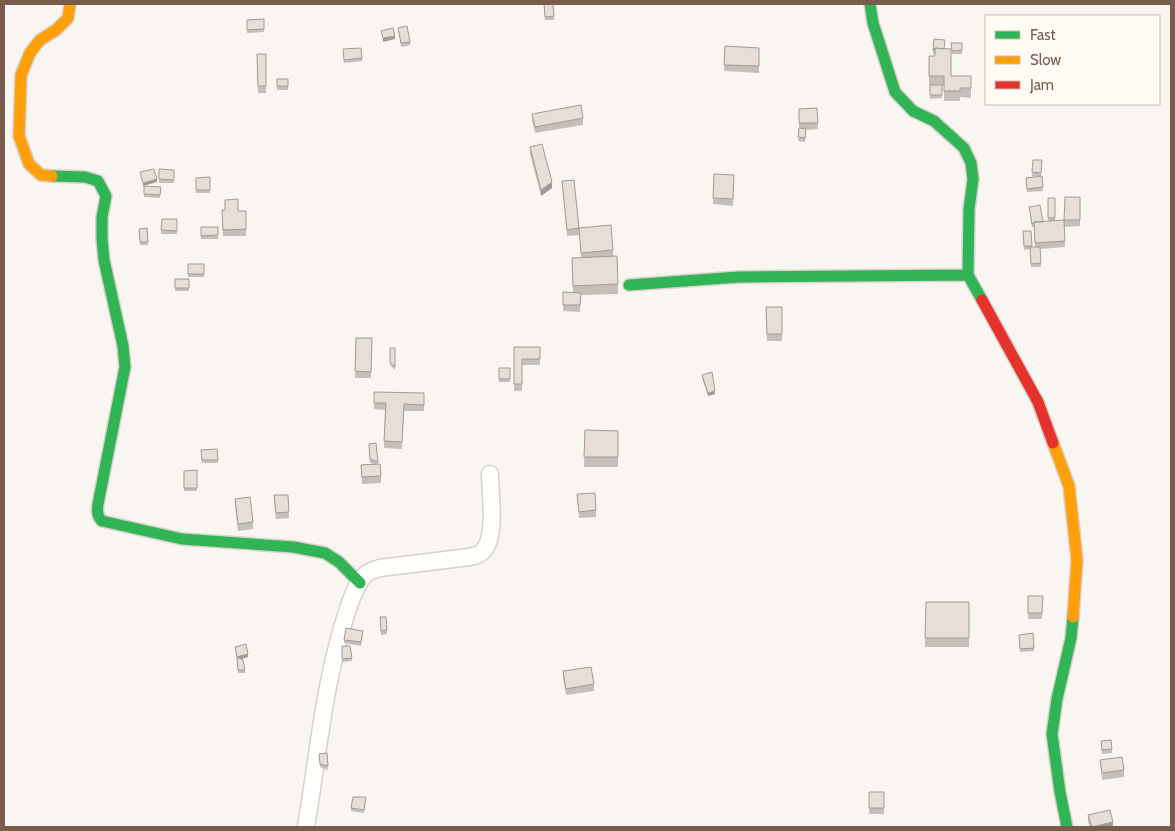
<svg xmlns="http://www.w3.org/2000/svg" width="1175" height="831" viewBox="0 0 1175 831" font-family="Cabin,sans-serif">
  <style>
    .lines { fill: none; stroke-linecap: round; stroke-linejoin: round }
    .street-casing { stroke: #d7d1cb; stroke-width: 19 }
    .fast-casing { stroke: #d9d2cb; stroke-width: 14 }
    .slow-casing { stroke: #d9d2cb; stroke-width: 14 }
    .jam-casing { stroke: #d9d2cb; stroke-width: 14 }
    .street { stroke: #fefefd; stroke-width: 16 }
    .fast { stroke: #30b455; stroke-width: 11 }
    .slow { stroke: #ff9f0a; stroke-width: 11 }
    .jam { stroke: #e5322d; stroke-width: 11 }
    .wall { fill: #c6bfb9 }
    .shaded-wall { fill: #a19b96 }
    .building { fill: #e6ded7; stroke: #a19b96 }
  </style>
  <rect width="100%" height="100%" fill="#f9f5f0"/>
  <g class="lines">
    <g class="street-casing">
      <path id="street" d="M306 827C318 756 324 681 347 612 351 600 356 583 366 574 369 571 375 570 380 568L469 557C474 556 480 555 483 551 497 537 490 493 490 474"/>
    </g>
    <g class="fast-casing">
      <path id="fast" d="M870 4 873 23 895 92 913 111 934 121 964 148 971 163 973 179 969 209 968 275 982 300
        M52 176 85 177 98 181 106 196 102 217V239L104 260 123 346 125 367 98 504C97 511 97 516 102 521L182 539 293 547 325 553 339 562 360 583
        M629 285 739 277 968 275
        M1067 827 1060 792 1052 734 1057 699 1071 638 1073 617"/>
    </g>
    <g class="slow-casing">
      <path id="slow" d="M52 176 41 175 29 164 19 136 21 75 30 53 40 40 56 30 68 18 70 4
        M1053 443 1069 486 1077 560 1073 617"/>
    </g>
    <g class="jam-casing">
      <path id="jam" d="M982 300 1038 402 1053 443"/>
    </g>
    <use href="#street" class="street"/>
    <use href="#fast" class="fast"/>
    <use href="#slow" class="slow"/>
    <use href="#jam" class="jam"/>
  </g>
  <path class="wall" d="M544 4H553L554 20H545Z
    M264 19V32L247 33V20Z
    M398 28 410 42V45L401 47Z
    M934 39 945 49 951 76H971V98L960 97V101H944V86H942V98L930 99V85H929V56H935V54H933Z
    M951 43H962V54H952Z
    M725 46 759 48V73L724 71Z
    M343 53 362 58V61L344 63Z
    M257 54H266V93H258Z
    M277 79H288V90H277Z
    M817 108 818 129 806 130 805 142 798 141 799 128V109Z
    M532 114 583 118V125L535 133 532 120Z
    M530 147 552 188 541 196 530 154Z
    M1033 160H1042L1041 176H1042L1043 191 1027 192 1026 178 1039 176H1032Z
    M159 169 174 170V183H159Z
    M714 174 734 175 733 206 713 204Z
    M210 177V193H196V178Z
    M562 181 579 228V235L567 236Z
    M161 187 160 198 144 197V194Z
    M1080 197V226L1064 227 1065 247 1040 249 1041 267H1031L1030 249 1024 250 1023 231H1031L1032 247H1035L1034 227H1032L1029 207 1043 222 1048 221V198H1055V221L1064 220Z
    M222 210 246 211V236H223Z
    M162 219H177V234H161Z
    M201 227 218 235V239H201Z
    M147 228 148 245H140L139 229Z
    M579 228 613 250V256L618 284V294L581 295 580 312 563 311V292L573 293 572 258 581 257Z
    M188 264H204V277H188Z
    M175 279H189V291H175Z
    M766 307H782V341H767Z
    M356 338H372L371 378H355Z
    M514 347H540V365H522V391H514Z
    M390 348H395V370L390 365Z
    M499 368H510V382H499Z
    M702 375 715 394 708 396 702 378Z
    M374 392 424 393V411H404L402 449 384 448 385 410 374 409Z
    M585 430 618 431V467H584Z
    M376 443 378 464 381 476V483L362 484 361 465 374 464 370 463 369 447Z
    M217 449 218 463H202L201 454Z
    M197 470V491H184V471Z
    M577 494 596 510V517L579 518Z
    M274 495H288L289 518 276 519 274 502Z
    M235 499 253 522V529L238 531 235 506Z
    M1028 596H1043L1042 619H1028Z
    M926 602H969V647H925Z
    M380 621 387 630V634L381 635Z
    M363 634 361 646 344 643V640Z
    M1019 635 1034 648V651L1020 652Z
    M342 646 352 658V661L342 662Z
    M235 647 248 657 242 659 245 670V673H238L237 660Z
    M563 671 594 684V691L566 695 563 678Z
    M1101 744 1112 749V753L1102 754Z
    M327 753 328 770 320 767 319 754Z
    M1100 760 1124 770V777L1102 780Z
    M869 792H884V814H869Z
    M366 797 364 813 351 811V808Z
    M1088 815 1113 827H1090L1088 822Z"/>
  <path class="shaded-wall" d="M395 36V39L383 42V38Z
    M157 179V182L143 186V183Z
    M552 182V188L541 196V190Z
    M715 391V394L708 396V393Z
    M248 654V657L237 660V657Z
    M1113 822V827H1093Z"/>
  <path class="building" d="M544 4H553L554 16 545 17Z
    M264 19V29L247 30V20Z
    M407 26 410 42 401 43 398 28Z
    M393 28 395 36 383 38 381 31Z
    M934 39 945 40 944 49 935 48V50H933Z
    M951 43H962V50L952 51Z
    M725 46 759 48V66L724 65Z
    M361 48 362 58 344 60 343 49Z
    M935 48 951 49V76H971V88H960V91H944V76H929V56H935Z
    M257 54H266V86H258Z
    M277 79H288V86H277Z
    M930 85H942V95H930Z
    M581 105 583 118 535 127 532 114Z
    M817 108 818 123H799V109Z
    M799 128 806 129 805 138 798 137Z
    M542 144 552 182 541 190 530 147Z
    M1033 160H1042L1041 173 1032 172Z
    M154 169 157 179 143 183 140 172Z
    M159 169 174 170V180L159 179Z
    M714 174 734 175 733 199 713 198Z
    M1042 176 1043 187 1027 189 1026 178Z
    M210 177V190H196V178Z
    M574 180 579 228 567 230 562 181Z
    M144 186 161 187 160 195 144 194Z
    M1065 197H1080V220H1064Z
    M1048 198H1055V218H1048Z
    M238 199V211H246V229L223 230 222 210H225V200Z
    M1040 205 1043 222H1034V223L1032 224 1029 207Z
    M162 219H177V231L161 230Z
    M1064 220 1065 241 1035 243 1034 222Z
    M611 225 613 250 581 253 579 228Z
    M201 227H218V235L201 236Z
    M147 228 148 242H140L139 229Z
    M1023 231H1031L1032 246H1024Z
    M1030 247H1040L1041 263 1031 264Z
    M617 256 618 284 573 286 572 258Z
    M188 264H204V274H188Z
    M175 279H189V288H175Z
    M563 292 581 293 580 305H563Z
    M766 307H782V334H767Z
    M356 338H372L371 372 355 371Z
    M514 347H540V359H522V384H514Z
    M390 348H395V367L390 362Z
    M499 368H510V379H499Z
    M712 372 715 391 708 393 702 375Z
    M374 392 424 393V405L404 404 402 442 384 441 386 403H374Z
    M585 430 618 431V457H584Z
    M376 443 378 462 370 459 369 444Z
    M217 449 218 460H202L201 450Z
    M380 464 381 476 362 477 361 465Z
    M197 470V488H184V471Z
    M595 493 596 510 579 512 577 494Z
    M274 495H288L289 512 276 513Z
    M250 497 253 522 238 524 235 499Z
    M1028 596H1043L1042 613H1028Z
    M926 602H969V638H925Z
    M380 617H386L387 630 381 631Z
    M346 628 363 631 361 642 344 640Z
    M1033 633 1034 648 1020 649 1019 635Z
    M246 644 248 654 237 657 235 647Z
    M342 646H350L352 658 342 659Z
    M237 657 243 660 245 670H238Z
    M591 667 594 684 566 689 563 671Z
    M1111 740 1112 749 1102 750 1101 741Z
    M327 753 328 766 320 764 319 754Z
    M1122 757 1124 770 1102 773 1100 760Z
    M869 792H884V808H869Z
    M353 797H366L364 810 351 808Z
    M1110 810 1113 822 1092 827 1088 815Z"/>
  <rect width="1175" height="831" fill="none" stroke="#7a5c4d" stroke-width="10"/>
  <rect x="985" y="15" width="175" height="90" fill="#fffaf3" stroke="#cabbb1"/>
  <rect x="995" y="31" width="25" height="8" fill="#30b455" stroke="#cabbb1"/>
  <text x="1030" y="40" font-size="15" fill="#7a5c4d">Fast</text>
  <rect x="995" y="56" width="25" height="8" fill="#ff9f0a" stroke="#cabbb1"/>
  <text x="1030" y="65" font-size="15" fill="#7a5c4d">Slow</text>
  <rect x="995" y="81" width="25" height="8" fill="#e5322d" stroke="#cabbb1"/>
  <text x="1030" y="90" font-size="15" fill="#7a5c4d">Jam</text>
</svg>
